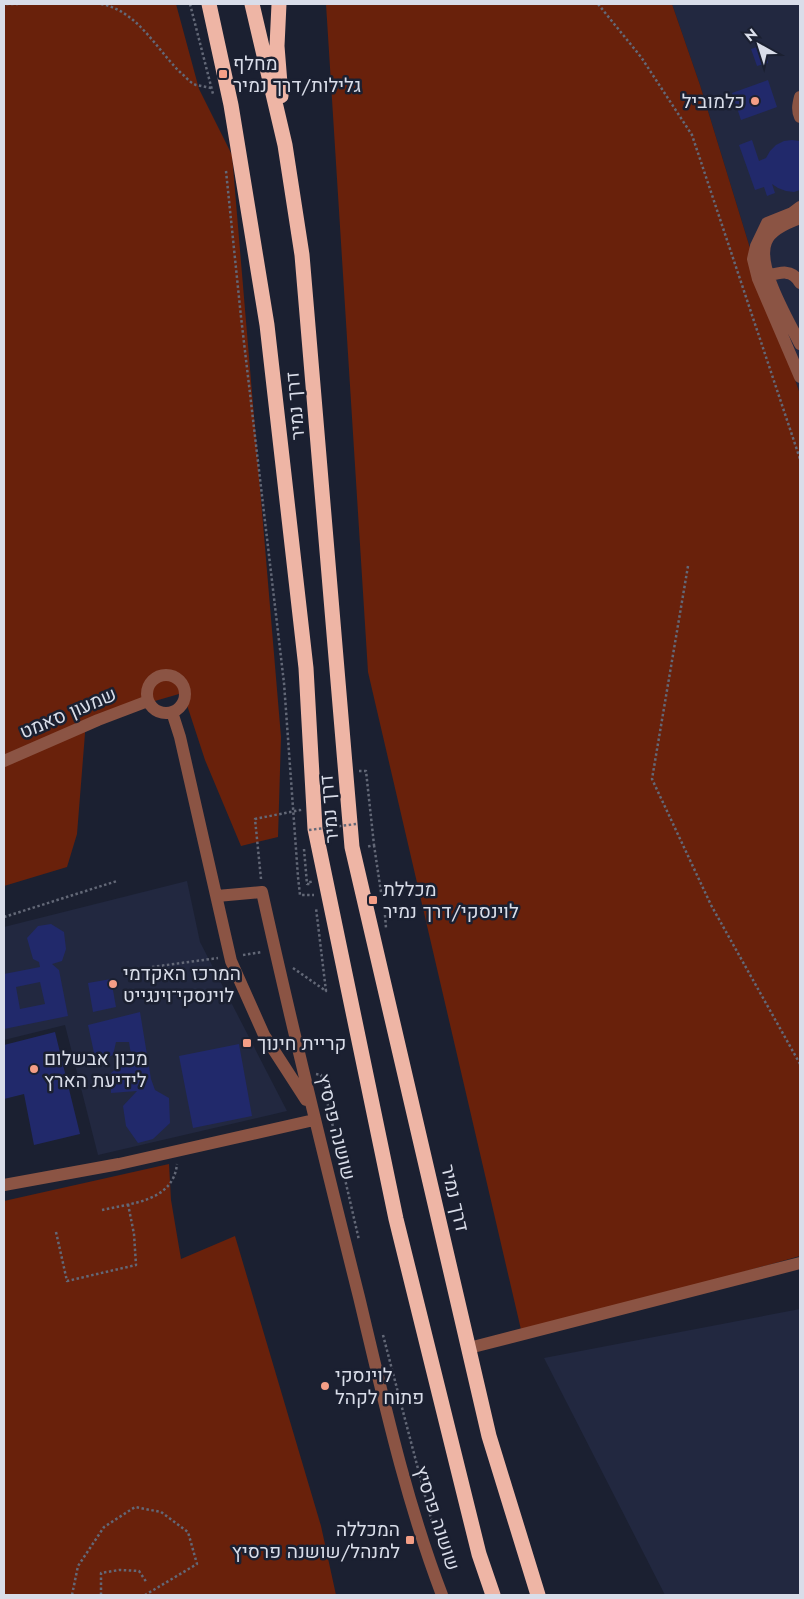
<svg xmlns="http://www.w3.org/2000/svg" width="804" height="1599" viewBox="0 0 804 1599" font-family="Jost,Heebo,sans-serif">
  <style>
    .built { fill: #222840 }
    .green { fill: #69210b }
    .building { fill: #21296b; fill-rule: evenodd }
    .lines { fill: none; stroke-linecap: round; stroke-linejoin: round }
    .path { stroke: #636877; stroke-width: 2.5; stroke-dasharray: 2.5 2.5; stroke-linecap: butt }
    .minor { stroke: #8b5444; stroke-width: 12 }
    .highway { stroke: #eeb5a5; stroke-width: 15 }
    .path-bridge { stroke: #636877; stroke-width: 2.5; stroke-dasharray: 2.5 2.5; stroke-linecap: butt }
    .poi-dot { fill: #f49e86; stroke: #1b2031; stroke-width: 2 }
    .labels { text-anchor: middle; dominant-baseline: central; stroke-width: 5; stroke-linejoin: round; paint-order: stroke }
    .poi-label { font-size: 19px; fill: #d9dde9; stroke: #1b2031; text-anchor: start }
    .street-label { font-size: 19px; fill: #d9dde9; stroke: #1b2031 }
  </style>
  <rect width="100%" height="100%" fill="#1b2031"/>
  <path class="built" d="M672 4H800V394L750 248 700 85Z
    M187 881 200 942 287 1111 98 1155 65 1025 4 1040V927Z
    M800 1309V1595H665L544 1358Z"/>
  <path class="green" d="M4 4H176L199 89 232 155 281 737 278 837 241 846 205 760 186 702 179 694 86 721 77 834 67 867 4 886Z
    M326 4H672L700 85 750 248 800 394V1256L522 1334 368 672Z
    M169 1164 171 1200 181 1259 235 1236 321 1526 336 1595H4V1201Z"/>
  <path class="building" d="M757 47 758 52 765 50 768 63 757 66 751 49Z
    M768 80 777 107 741 120 732 93Z
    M752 140 759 161 766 158 770 151 776 145 784 141 792 140 800 141V190L794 192 786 191 778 188 772 184 775 193 767 196 764 187 755 190 739 145Z
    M51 924 64 932 66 949 62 961 52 964 59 970 68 1016 4 1029V974L40 967 39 962 33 959 27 938 38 926ZM40 982 45 1004 20 1009 16 987Z
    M111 979 116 1007 93 1012 88 983Z
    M140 1012 151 1079 155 1090 169 1098 170 1123 153 1139 138 1143 126 1126 123 1106 137 1091 111 1093V1073L122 1064 132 1061 129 1042H116L113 1055 96 1062 88 1025Z
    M55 1032 80 1134 34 1145 24 1094 4 1099V1045Z
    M239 1044 252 1116 193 1128 179 1056Z"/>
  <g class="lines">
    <path class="path" d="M6 4H18
      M101 4C138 11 156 49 181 73 185 76 190 83 196 85 201 86 206 87 211 88
      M190 4 213 94
      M598 4 641 57 692 135 800 459
      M226 171 241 317 284 683 298 877 300 895H314
      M688 566 652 779 711 905 800 1064
      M359 771H366L374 845 366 847
      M374 845 381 892
      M304 849 307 884H311L310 880
      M261 879 255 819 300 810V812
      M385 915 386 928
      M4 917 117 881
      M243 955 262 952
      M152 967 218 958
      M293 968 326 991 316 908
      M316 1074 321 1075 359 1240
      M102 1210C131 1203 173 1202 177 1164
      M56 1232 67 1281 136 1265 134 1234 128 1204
      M383 1335 434 1530
      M72 1595 78 1566 104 1527 135 1507 161 1512 188 1532 197 1564 145 1595
      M101 1595V1573L119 1570 139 1571 147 1583"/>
    <path class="minor" d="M800 97C798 105 797 110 800 117
      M800 207 792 213 767 223 756 246 753 259 758 279 800 377
      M800 218C789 222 770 230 766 242 756 267 789 321 800 344
      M761 278C776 274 791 266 800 283
      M147 694a19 19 0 1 1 38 0a19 19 0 1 1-38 0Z
      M172 712 180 737 231 961 264 1035 306 1100
      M4 761 98 720 148 701
      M217 896 262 892C292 1027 325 1162 359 1297 383 1397 405 1498 442 1595
      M4 1185 119 1164 314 1120
      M469 1348 800 1263"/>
    <path class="highway" d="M209 4 231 105 267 325 306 668 315 829 396 1219 479 1554 493 1595
      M252 4 285 145 302 255 352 847 489 1436 538 1595
      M279 4 277 46 281 96"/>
    <path class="path-bridge" d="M309 830 356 824"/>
  </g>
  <g class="poi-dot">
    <rect x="218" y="69" width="10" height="10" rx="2.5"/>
    <circle cx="755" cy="101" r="5"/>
    <rect x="368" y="895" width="10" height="10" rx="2.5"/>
    <circle cx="113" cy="984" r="5"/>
    <rect x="242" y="1038" width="10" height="10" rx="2.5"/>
    <circle cx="34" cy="1069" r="5"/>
    <circle cx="325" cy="1386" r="5"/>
    <rect x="405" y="1535" width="10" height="10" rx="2.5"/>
  </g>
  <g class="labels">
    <g class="poi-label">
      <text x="233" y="63">מחלף<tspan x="233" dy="22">גלילות/דרך נמיר</tspan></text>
      <text x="745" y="101" text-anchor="end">כלמוביל</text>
      <text x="383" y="889">מכללת<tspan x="383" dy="22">לוינסקי/דרך נמיר</tspan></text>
      <text x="123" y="973">המרכז האקדמי<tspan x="123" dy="22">לוינסקי־וינגייט</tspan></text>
      <text x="257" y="1043">קריית חינוך</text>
      <text x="44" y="1058">מכון אבשלום<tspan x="44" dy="22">לידיעת הארץ</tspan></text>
      <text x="335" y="1375">לוינסקי<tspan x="335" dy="22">פתוח לקהל</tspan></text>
      <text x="400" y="1529" text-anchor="end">המכללה<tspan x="400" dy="22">למנהל/שושנה פרסיץ</tspan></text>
    </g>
    <g class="street-label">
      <text transform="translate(295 406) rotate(-95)">דרך נמיר</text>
      <text transform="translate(68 713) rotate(-23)">שמעון סאמט</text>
      <text transform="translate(329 809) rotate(-95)">דרך נמיר</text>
      <text transform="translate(336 1127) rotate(76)">שושנה פרסיץ</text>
      <text transform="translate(455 1198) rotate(77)">דרך נמיר</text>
      <text transform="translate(437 1518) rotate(72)">שושנה פרסיץ</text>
    </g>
  </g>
  <rect width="804" height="1599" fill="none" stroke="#d9dde9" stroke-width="10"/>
  <g transform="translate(759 45) rotate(321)" stroke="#1b2031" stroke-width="4" paint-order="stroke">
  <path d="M0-4L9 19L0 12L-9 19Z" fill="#d9dde9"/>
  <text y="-8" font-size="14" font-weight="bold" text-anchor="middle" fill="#d9dde9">N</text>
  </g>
</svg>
